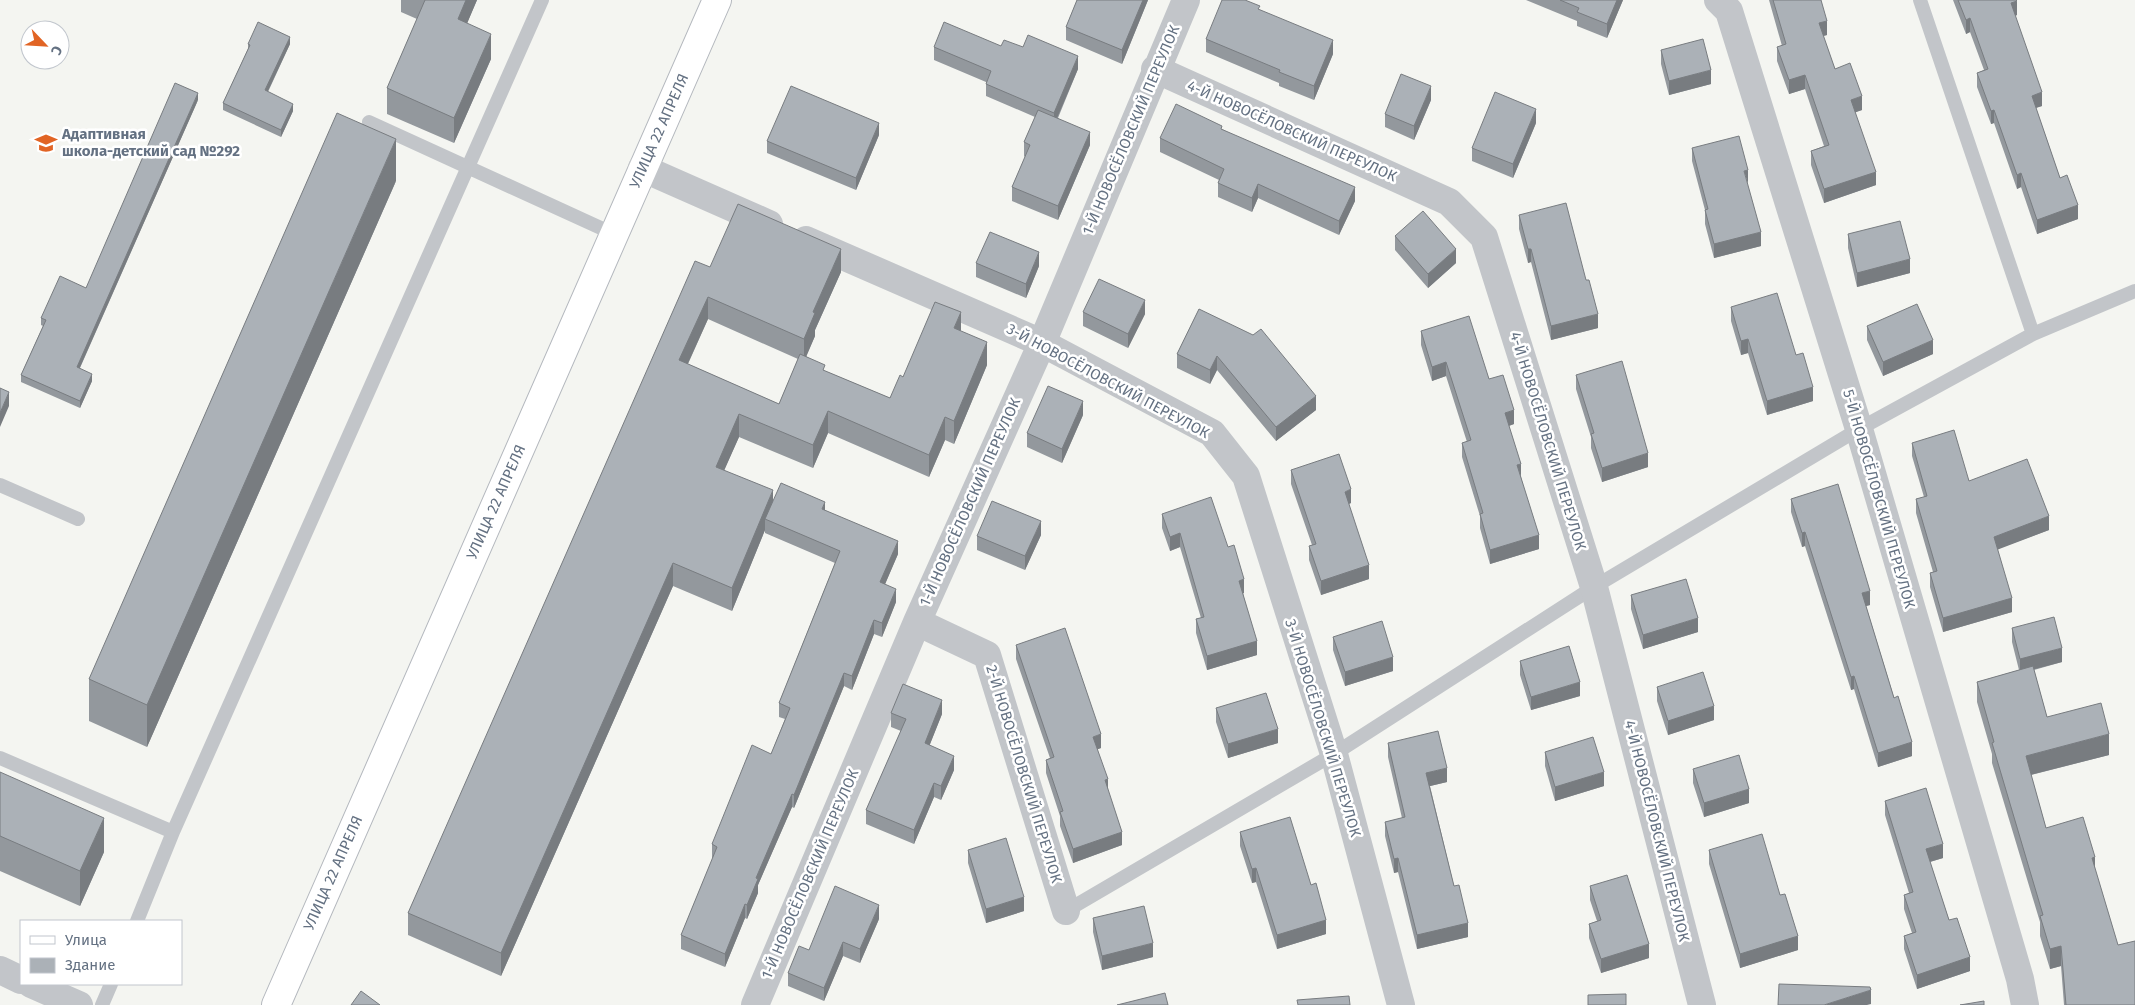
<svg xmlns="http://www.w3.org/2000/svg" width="2135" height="1005" viewBox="0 0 2135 1005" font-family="'Fira Sans',sans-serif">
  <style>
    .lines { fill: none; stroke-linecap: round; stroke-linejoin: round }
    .secondary-casing { stroke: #b4b8be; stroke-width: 30 }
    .service { stroke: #c2c5c9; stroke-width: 14 }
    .minor { stroke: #c2c5c9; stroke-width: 28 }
    .secondary { stroke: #fff; stroke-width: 28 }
    .wall { fill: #93989d; fill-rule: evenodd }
    .shaded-wall { fill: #787c80 }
    .building { fill: #abb1b7; stroke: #787c80 }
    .labels { text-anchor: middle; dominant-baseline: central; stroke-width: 5; stroke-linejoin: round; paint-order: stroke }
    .street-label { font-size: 15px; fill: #647182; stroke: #fff }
    .poi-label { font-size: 15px; font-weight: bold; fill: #647182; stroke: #fff; text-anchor: start }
  </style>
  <rect width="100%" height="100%" fill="#f4f5f1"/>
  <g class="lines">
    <g class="secondary-casing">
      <path id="secondary" d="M276 1005 717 0"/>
    </g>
    <path class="service" d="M1920 0 2033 334
      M369 122 614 234
      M0 485 78 519
      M0 758 173 832
      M1066 911 1334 754 1594 587 1859 429 2033 334 2135 291
      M137 921 173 832 542 0
      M102 1005 111 984"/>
    <path class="minor" d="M1718 0 1729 11 1859 429 2020 979 2025 1005
      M1155 69 1449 202 1484 237 1594 587 1702 1005
      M642 168 769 224
      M806 240 1042 343 1212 433 1246 476 1334 754 1401 1005
      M917 622 987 655 1066 911
      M0 970 21 980
      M31 984 79 1005
      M755 1005 917 622 1042 343 1186 0"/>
    <use href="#secondary" class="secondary"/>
  </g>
  <path class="wall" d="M401 0H477L467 23 491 59 454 143 387 114V88L417 19 401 12Z
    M1077 0H1148L1122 64 1066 40V27Z
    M1526 0H1623L1607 38 1577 26V21Z
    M1769 0H1821L1827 35 1823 36 1835 69 1862 110 1855 112 1876 185 1824 203 1811 165V151L1824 146 1805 89 1789 94 1777 61V47L1782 46Z
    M1953 0H2016L2017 15 2015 16 2042 106 2036 108 2060 178 2078 219 2037 234 2021 187 2017 189 1994 123 1991 124 1977 87V73L1984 70 1970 32 1966 34Z
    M1260 10 1333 54 1314 100 1279 86V83L1206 52V39Z
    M248 44H290L268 92 293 111 281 137 223 110V103L248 49Z
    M1001 46 1078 69 1058 118 1090 145 1058 220 1012 201V187L1025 157 1024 156V142L1035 117 986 96V82L934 60V47Z
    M1661 50 1711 84 1669 95 1661 64Z
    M198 100 80 368 92 381 80 408 21 382V375L43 326 41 325V318L86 288Z
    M1431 100 1414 140 1385 127V114Z
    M1536 123 1513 178 1472 161V148Z
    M1222 129 1355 201 1339 235 1258 198 1252 212 1218 197V183L1219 180 1160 152V138Z
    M879 135 856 190 767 153V141Z
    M1692 148 1761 246 1714 258 1705 224V210L1692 161Z
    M396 181 147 747 89 721V679Z
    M1519 215 1598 328 1551 340 1531 262 1528 263 1519 229Z
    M1848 234 1910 273 1857 287 1848 248Z
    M1395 236 1456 263 1428 288 1395 250Z
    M976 263 1039 266 1026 298 976 277Z
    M710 267 841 272 815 330V336L806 356 825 371 890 398 903 377 961 331 987 365 954 444 945 440 929 477 828 433 813 468 739 437 724 470 773 502 825 510 898 554 885 584 896 602 882 637 874 634 852 690 844 686 794 808 792 807 758 885V893L747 919 745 918 725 967 681 949V935L713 858H712V844L771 754 785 719 779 717V703L835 563 765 533V530L732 611 673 586 501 976 408 935V913ZM708 319 798 359 779 404 688 364Z
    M1731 307 1796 355 1813 401 1767 415 1748 353 1741 355 1731 321Z
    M1199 309 1316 410 1276 441 1217 370 1210 384 1177 368V354Z
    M1083 312 1145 314 1128 348 1083 326Z
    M1867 326 1933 354 1883 376 1867 340Z
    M1421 331 1489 379 1514 424 1509 426 1521 477 1539 549 1490 564 1480 528V516L1462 457V443L1467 442 1446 376 1432 381 1421 345Z
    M1576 375 1648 467 1602 482 1591 448V437L1576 389Z
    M1083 415 1062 463 1027 447V433Z
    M1912 443 1969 481 2049 530 1997 549 2012 612 1943 632 1930 587V573L1933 572 1916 513V499L1924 497 1912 456Z
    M1291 470 1351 503 1349 504 1369 579 1321 595 1309 560V546L1312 545 1291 484Z
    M1791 499 1870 605 1866 606 1912 756 1878 767 1854 689 1851 690 1805 546 1802 547 1791 512Z
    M1162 514 1244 593H1243L1257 655 1207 670 1196 633V619L1201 618 1180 547 1170 551 1162 528Z
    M1041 535 1025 570 977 550V536Z
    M1631 595 1698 632 1643 649 1631 609Z
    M2012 628 2062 662 2034 670 2047 717 2109 755 2031 775 2046 828 2095 870 2135 1005H2064L2061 966 2050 969 2040 936V922L1992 763V754L1977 702V682L2019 670 2012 642Z
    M1333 637 1393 671 1345 686 1333 650Z
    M1016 645 1101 748 1097 749 1122 845 1073 863 1060 826V816L1046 773V760L1050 758 1016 659Z
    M1520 661 1580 696 1531 710 1520 675Z
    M1657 687 1714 720 1668 735 1657 701Z
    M1216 708 1278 743 1228 758 1216 722Z
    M891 713 942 714 929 746 954 770 941 800 934 797 914 844 866 824V810L901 731 891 727Z
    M1388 743 1447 782 1430 786 1454 886 1468 937 1417 949 1398 872 1394 873 1385 836V822L1402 818 1388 757Z
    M1545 752 1604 786 1555 801 1545 766Z
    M1693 769 1749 803 1704 817 1693 783Z
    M0 772 104 852 80 906 0 871Z
    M1885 801 1943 858 1930 862 1949 920 1970 971 1917 989 1904 949V936L1912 933 1904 909V895L1909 893 1885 815Z
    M1240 832 1311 885 1326 934 1277 949 1256 882 1252 883 1240 846Z
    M968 850 1024 911 986 923 968 863Z
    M1709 850 1780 895 1798 950 1740 968 1709 864Z
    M1590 886 1649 958 1601 973 1589 938V924L1597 921 1590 900Z
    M1093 918 1153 957 1102 970 1093 932Z
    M879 919 860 963 843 956 824 1001 788 986V973L809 950Z"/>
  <path class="shaded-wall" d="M466 0H477L458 45V19Z
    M1143 0H1148L1122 64V50Z
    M1617 0H1623L1607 38V24Z
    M2017 1V15L2011 17V3Z
    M1970 18V32L1966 34V20Z
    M1827 21V35L1819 37V23Z
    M491 34V59L454 143V118Z
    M290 37V44L265 97V90Z
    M1333 40V54L1314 100V86Z
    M1078 56V69L1054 125V113Z
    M1711 70V84L1669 95V81Z
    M1805 75V89L1789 94V80Z
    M1431 86V100L1414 140V126Z
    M2042 92V106L2032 109V96Z
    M198 93V100L77 374V367Z
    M1862 96V110L1851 114V100Z
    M293 104V111L281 137V130Z
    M1536 109V123L1513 178V164Z
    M1994 110V123L1991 124V111Z
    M879 123V135L856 190V178Z
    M1090 132V145L1058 220V206Z
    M396 139V181L147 747V705Z
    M1748 170V184L1744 171Z
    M1876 172V185L1824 203V189Z
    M2021 173V187L2017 189V175Z
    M1258 184V198L1252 212V198Z
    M1355 187V201L1339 235V221Z
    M2078 205V219L2037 234V220Z
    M1761 232V246L1714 258V244Z
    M841 249V272L815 330V336L804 362V339L813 312Z
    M1456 249V263L1428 288V274Z
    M1528 249H1531V262L1528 263Z
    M1039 252V266L1026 298V284Z
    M1910 259V273L1857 287V273Z
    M708 297V319L679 383V360Z
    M1145 300V314L1128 348V334Z
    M961 312V335L954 328Z
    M1598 314V328L1551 340V326Z
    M1748 339V353L1741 355V341Z
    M1933 340V354L1883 376V362Z
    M987 342V365L954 444V421Z
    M1217 356V370L1210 384V370Z
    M1446 362V376L1432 381V367Z
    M92 374V381L80 408V401Z
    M1813 387V401L1767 415V401Z
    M9 392V406L0 427V413Z
    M1316 396V410L1276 441V427Z
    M1083 401V415L1062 463V449Z
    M1514 410V424L1505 427V413Z
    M828 411V433L813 468V445Z
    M739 414V437L716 489V467Z
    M945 417V440L929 477V455Z
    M1648 453V467L1602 482V468Z
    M1521 464V477L1517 465Z
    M1351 489V503L1345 505V492Z
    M773 490V513L765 519V530L732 611V588Z
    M825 502V515L822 509Z
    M2049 516V530L1994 551V537Z
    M1041 521V535L1025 570V556Z
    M1805 532V546L1802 547V533Z
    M1180 533V547L1170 551V537Z
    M1539 535V549L1490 564V550Z
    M898 541V554L880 596V582Z
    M673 563V586L501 976V953Z
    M1369 565V579L1321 595V581Z
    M1244 579V593L1239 595V581Z
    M896 589V602L882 637V623Z
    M1870 591V605L1862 607V593Z
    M2012 598V612L1943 632V618Z
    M1698 618V632L1643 649V635Z
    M874 620V634L852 690V676Z
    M1257 641V655L1207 670V656Z
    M2062 648V662L2020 673V659Z
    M1393 657V671L1345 686V672Z
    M844 673V686L794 808V795Z
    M1854 676V689L1851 690V677Z
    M1580 682V696L1531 710V697Z
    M942 700V714L925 757V743Z
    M1714 706V720L1668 735V721Z
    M1278 729V743L1228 758V744Z
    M1101 734V748L1093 751V737Z
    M2109 734V755L2026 776V756Z
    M1912 742V756L1878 767V753Z
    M954 756V770L941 800V786Z
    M1447 768V782L1426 787V773Z
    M1604 772V786L1555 801V787Z
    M1108 779V793L1105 780Z
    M934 783V797L914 844V830Z
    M1749 789V803L1704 817V803Z
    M792 794V807L758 885V893L747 919V905L756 878Z
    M104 818V852L80 906V871Z
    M1122 832V845L1073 863V849Z
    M1943 844V858L1926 863V849Z
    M2095 857V878L2092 858Z
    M1398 858V872L1394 873V859Z
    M1256 868V882L1252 883V869Z
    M1024 897V911L986 923V909Z
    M745 904V918L725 967V954Z
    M879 905V919L860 963V949Z
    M1326 920V934L1277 949V935Z
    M1468 923V937L1417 949V935Z
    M1798 936V950L1740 968V954Z
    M843 942V956L824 1001V988Z
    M1153 943V957L1102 970V956Z
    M1649 944V958L1601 973V959Z
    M2061 946V966L2050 969V949Z
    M1970 957V971L1917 989V975Z
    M1871 990V1004L1867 1005H1824Z"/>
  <path class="building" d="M425 0H466L458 19 491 34 454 118 387 88Z
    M1077 0H1143L1122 50 1066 27Z
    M1222 0H1245L1260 6 1258 9 1333 40 1314 86 1279 72 1280 70 1206 39Z
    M1560 0H1617L1607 24 1577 12 1579 8Z
    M1773 0H1821L1827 21 1819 23 1835 69 1850 63 1862 96 1851 100 1876 172 1824 189 1811 151 1829 145 1805 75 1789 80 1777 47 1786 44Z
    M1958 0H2016L2017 1 2011 3 2042 92 2032 96 2060 178 2067 175 2078 205 2037 220 2021 173 2017 175 1994 110 1991 111 1977 73 1988 69 1970 18 1966 20Z
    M258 22 290 37 265 90 293 104 281 130 223 103 250 45 248 44Z
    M944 22 1001 46 1004 40 1023 47 1028 35 1078 56 1054 113 986 84 991 71 934 47Z
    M1703 39 1711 70 1669 81 1661 50Z
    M1401 74 1431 86 1414 126 1385 114Z
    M175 83 198 93 77 367 92 374 80 401 21 375 46 320 41 318 60 276 86 288Z
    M791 86 879 123 856 178 767 141Z
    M1495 92 1536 109 1513 164 1472 148Z
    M1176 104 1222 126 1221 129 1355 187 1339 221 1258 184 1252 198 1218 183 1224 169 1160 138Z
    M1038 110 1090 132 1058 206 1012 187 1030 145 1024 142Z
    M337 113 396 139 147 705 89 679Z
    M1739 136 1748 170 1744 171 1761 232 1714 244 1705 210 1708 209 1692 148Z
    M1566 203 1586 280H1589L1598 314 1551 326 1531 249H1528L1519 215Z
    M738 204 841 249 813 312 815 313 804 339 708 297 679 360 779 404 800 354 825 365 823 370 890 398 900 375 903 377 935 302 961 312 954 328 987 342 954 421 945 417 929 455 828 411 813 445 739 414 716 467 773 490 732 588 673 563 501 953 408 913 695 261 710 267Z
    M1423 211 1456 249 1428 274 1395 236Z
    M1900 221 1910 259 1857 273 1848 234Z
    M990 232 1039 252 1026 284 976 263Z
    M1099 279 1145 300 1128 334 1083 312Z
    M1777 293 1796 355 1803 353 1813 387 1767 401 1748 339 1741 341 1731 307Z
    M1917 304 1933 340 1883 362 1867 326Z
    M1199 309 1253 335 1261 329 1316 396 1276 427 1217 356 1210 370 1177 354Z
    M1469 316 1489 379 1503 375 1514 410 1505 413 1521 464 1517 465 1539 535 1490 550 1480 514 1483 513 1462 443 1471 440 1446 362 1432 367 1421 331Z
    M1622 361 1648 453 1602 468 1591 434 1594 433 1576 375Z
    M1048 386 1083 401 1062 449 1027 433Z
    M0 388 9 392 0 413Z
    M1954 430 1969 481 2027 459 2049 516 1994 537 2012 598 1943 618 1930 573 1937 571 1916 499 1927 496 1912 443Z
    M1339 454 1351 489 1345 492 1369 565 1321 581 1309 546 1316 544 1291 470Z
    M781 483 825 502 822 509 898 541 880 582 896 589 882 623 874 620 852 676 844 673 794 795 792 794 756 878 758 879 747 905 745 904 725 954 681 935 717 847 712 844 752 745 771 754 790 708 779 703 840 551 765 519Z
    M1838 484 1870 591 1862 593 1894 698 1898 696 1912 742 1878 753 1854 676 1851 677 1805 532 1802 533 1791 499Z
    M1211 497 1228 547 1234 545 1244 579 1239 581 1257 641 1207 656 1196 619 1204 617 1180 533 1170 537 1162 514Z
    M992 501 1041 521 1025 556 977 536Z
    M1686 579 1698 618 1643 635 1631 595Z
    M2054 617 2062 648 2020 659 2012 628Z
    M1382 621 1393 657 1345 672 1333 637Z
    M1065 628 1101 734 1093 737 1108 779 1105 780 1122 832 1073 849 1060 812 1063 811 1046 760 1054 757 1016 645Z
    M1569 646 1580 682 1531 697 1520 661Z
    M2033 666 2047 717 2101 703 2109 734 2026 756 2046 828 2083 817 2095 857 2092 858 2118 945 2135 941V1005H2066L2061 946 2050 949 2040 916 2043 915 1992 743 1994 742 1977 682Z
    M1703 672 1714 706 1668 721 1657 687Z
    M903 684 942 700 925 743 954 756 941 786 934 783 914 830 866 810 906 719 891 713Z
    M1266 693 1278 729 1228 744 1216 708Z
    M1438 731 1447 768 1426 773 1454 886 1459 885 1468 923 1417 935 1398 858 1394 859 1385 822 1405 817 1388 743Z
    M1593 737 1604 772 1555 787 1545 752Z
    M1739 755 1749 789 1704 803 1693 769Z
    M0 772 104 818 80 871 0 836Z
    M1926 788 1943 844 1926 849 1949 920 1957 918 1970 957 1917 975 1904 936 1916 932 1904 895 1913 892 1885 801Z
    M1290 817 1311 885 1316 883 1326 920 1277 935 1256 868 1252 869 1240 832Z
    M1762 834 1780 895 1785 894 1798 936 1740 954 1709 850Z
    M1006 838 1024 897 986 909 968 850Z
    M1627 875 1649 944 1601 959 1589 924 1601 920 1590 886Z
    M835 886 879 905 860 949 843 942 824 988 788 973 799 946 809 950Z
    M1144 906 1153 943 1102 956 1093 918Z
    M1779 984 1870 987 1871 990 1824 1005H1778Z
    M361 991 380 1005H351Z
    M1165 993 1168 1005H1117Z
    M1626 994V1005H1588V995Z
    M1349 996 1350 1005H1298L1297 1000Z
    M1984 1001V1005H1960Z"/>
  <defs>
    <g id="school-bare" transform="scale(1.725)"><path d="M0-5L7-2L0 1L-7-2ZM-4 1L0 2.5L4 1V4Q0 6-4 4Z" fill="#e16424" stroke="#fff" stroke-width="2.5" paint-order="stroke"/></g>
  </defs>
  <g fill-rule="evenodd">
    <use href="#school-bare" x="46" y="143"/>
  </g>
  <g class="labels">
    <g class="street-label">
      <text transform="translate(1131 130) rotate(-67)">1-Й НОВОСЁЛОВСКИЙ ПЕРЕУЛОК</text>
      <text transform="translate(659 131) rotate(-66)">УЛИЦА 22 АПРЕЛЯ</text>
      <text transform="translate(1292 131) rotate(24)">4-Й НОВОСЁЛОВСКИЙ ПЕРЕУЛОК</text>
      <text transform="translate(1108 381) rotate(28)">3-Й НОВОСЁЛОВСКИЙ ПЕРЕУЛОК</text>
      <text transform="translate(1548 441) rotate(73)">4-Й НОВОСЁЛОВСКИЙ ПЕРЕУЛОК</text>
      <text transform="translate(1879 499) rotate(74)">5-Й НОВОСЁЛОВСКИЙ ПЕРЕУЛОК</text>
      <text transform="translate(496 502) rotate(-66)">УЛИЦА 22 АПРЕЛЯ</text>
      <text transform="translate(970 502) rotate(-66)">1-Й НОВОСЁЛОВСКИЙ ПЕРЕУЛОК</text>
      <text transform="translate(1323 728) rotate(73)">3-Й НОВОСЁЛОВСКИЙ ПЕРЕУЛОК</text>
      <text transform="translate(1024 774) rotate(73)">2-Й НОВОСЁЛОВСКИЙ ПЕРЕУЛОК</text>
      <text transform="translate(1657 831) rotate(76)">4-Й НОВОСЁЛОВСКИЙ ПЕРЕУЛОК</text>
      <text transform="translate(333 873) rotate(-66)">УЛИЦА 22 АПРЕЛЯ</text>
      <text transform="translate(810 874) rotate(-67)">1-Й НОВОСЁЛОВСКИЙ ПЕРЕУЛОК</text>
    </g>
    <g class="poi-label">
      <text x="62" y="134">Адаптивная<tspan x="62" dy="17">школа-детский сад №292</tspan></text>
    </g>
  </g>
  <rect x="20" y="920" width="162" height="65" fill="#ffffff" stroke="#c1c6cd"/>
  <rect x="30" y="936" width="25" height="8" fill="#ffffff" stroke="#c1c6cd"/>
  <text x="65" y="945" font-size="15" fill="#647182">Улица</text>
  <rect x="30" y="958" width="25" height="15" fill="#abb1b7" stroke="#c1c6cd"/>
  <text x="65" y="970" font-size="15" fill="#647182">Здание</text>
  <g transform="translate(45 45) rotate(115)"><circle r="24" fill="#ffffff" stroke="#c1c6cd"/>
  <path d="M0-4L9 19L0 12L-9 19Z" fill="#e16424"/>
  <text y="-8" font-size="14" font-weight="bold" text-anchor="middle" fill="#647182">С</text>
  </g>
</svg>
